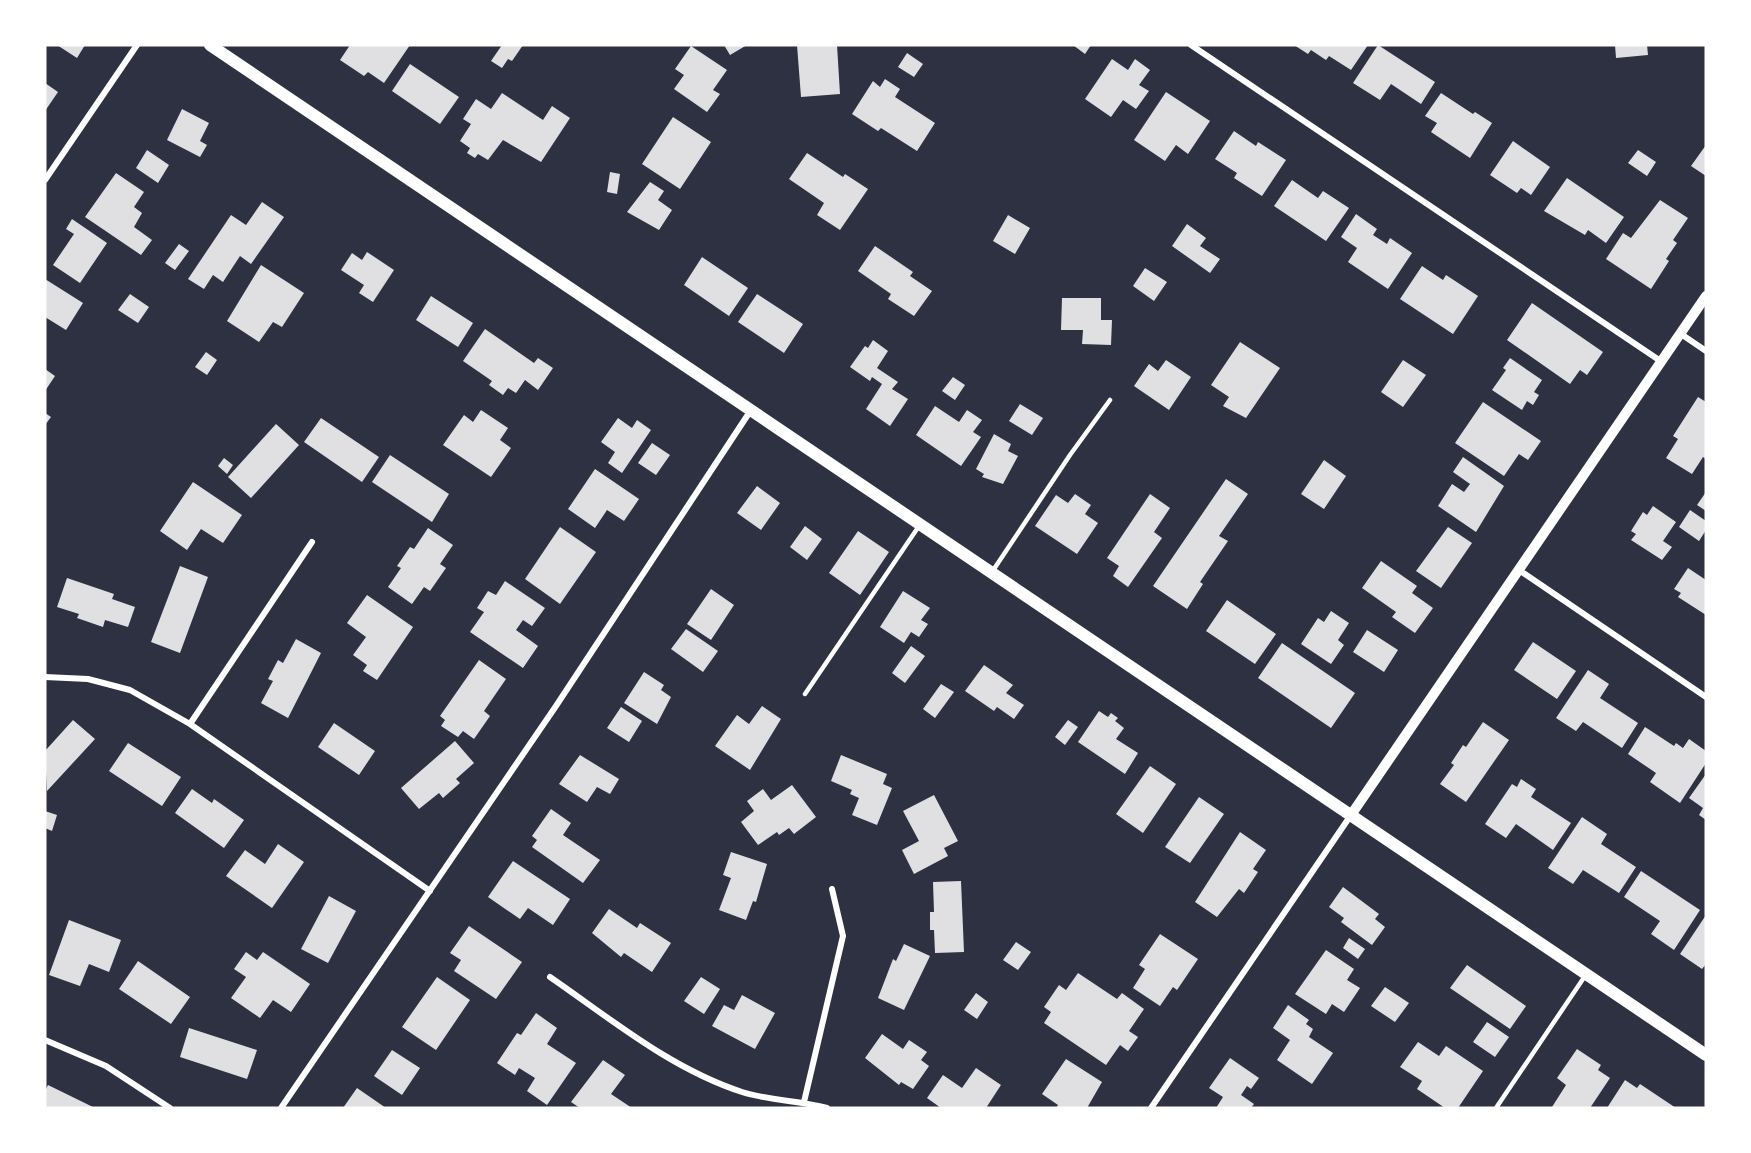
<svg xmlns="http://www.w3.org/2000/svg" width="1751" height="1153" viewBox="0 0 1751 1153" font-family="Barlow,sans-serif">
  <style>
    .building { fill: #e0e0e3 }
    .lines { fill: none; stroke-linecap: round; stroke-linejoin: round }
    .service { stroke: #fff; stroke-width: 4.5 }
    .minor { stroke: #fff; stroke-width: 6 }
    .tertiary { stroke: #fff; stroke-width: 10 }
    .secondary { stroke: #fff; stroke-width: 12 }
  </style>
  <rect width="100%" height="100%" fill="#2d3142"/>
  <path class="building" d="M57 45H85L77 58Z
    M350 45H410L384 83 368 72 364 76 340 60Z
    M502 45H523L512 61 508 59 502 68 491 61Z
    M724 45H747L730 55Z
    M797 45H837L840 94 801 97Z
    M1073 45H1091L1085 54Z
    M1294 45H1368L1351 70 1329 56 1326 60 1311 50 1308 54Z
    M1378 45 1435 82 1421 104 1391 84 1380 100 1353 83Z
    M1615 45H1647L1648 55 1616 58Z
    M691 46 727 70 713 90 720 94 707 112 674 89 684 75 675 69Z
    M907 53 923 64 914 77 898 67Z
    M1112 59 1128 70 1135 59 1150 70 1139 85 1149 91 1136 109 1123 100 1111 117 1085 99Z
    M410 64 459 97 440 124 392 91Z
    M885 79 900 89 895 97 935 123 917 151 881 128 878 131 852 114 873 81 880 87Z
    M45 83 58 92 45 111Z
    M1166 92 1210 121 1188 154 1176 145 1165 161 1134 140Z
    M502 93 543 120 552 106 570 118 541 162 503 140 488 160 478 154 475 158 467 153 470 148 460 141 471 124 463 119 476 99 491 109Z
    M1441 93 1473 114 1475 112 1492 123 1470 158 1431 132 1437 123 1425 116Z
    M182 109 209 123 200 141 207 145 200 157 167 140Z
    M673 117 711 142 680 189 642 164Z
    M1234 131 1256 146 1258 142 1286 160 1262 196 1234 178 1237 173 1215 159Z
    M1513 141 1550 167 1531 195 1521 188 1517 193 1490 175Z
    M1706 145V176L1691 166Z
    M147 150 169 165 158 183 136 168Z
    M1638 150 1656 162 1647 176 1628 163Z
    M807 153 843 177 845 174 868 189 840 230 817 215 824 203 789 179Z
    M610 172 620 174 617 194 607 192Z
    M116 173 144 192 134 207 142 213 134 227 152 240 141 255 85 217Z
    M1567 178 1624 217 1606 243 1588 230 1585 235 1544 211Z
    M1292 180 1318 198 1323 191 1349 208 1326 241 1274 206Z
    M650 182 664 191 658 200 672 210 659 230 627 212Z
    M1660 200 1688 218 1673 240 1677 243 1666 259 1669 261 1651 289 1606 259 1623 233 1631 238Z
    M262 202 284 217 251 264 240 256 223 282 213 275 204 289 188 279 231 215 246 225Z
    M1356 214 1377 229 1373 235 1387 244 1390 238 1412 253 1388 289 1348 262 1357 248 1341 237Z
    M1008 215 1030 228 1015 254 993 241Z
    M72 219 107 243 80 283 53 265 74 234 66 229Z
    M1187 224 1206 238 1200 246 1220 259 1210 273 1172 246Z
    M179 244 189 251 175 270 165 263Z
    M875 246 913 272 910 276 932 291 914 316 888 299 891 294 858 271Z
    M367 252 394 270 373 302 359 293 364 285 341 270 352 253 362 260Z
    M702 257 748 288 729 316 684 285Z
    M261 265 304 293 282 327 273 322 259 342 227 321Z
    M1422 266 1443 280 1446 275 1478 296 1453 334 1400 299Z
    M1145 268 1167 282 1154 301 1133 286Z
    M45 279 83 303 66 330 45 317Z
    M130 294 149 307 138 323 118 310Z
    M757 294 803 324 784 353 738 322Z
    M431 296 473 323 458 347 416 320Z
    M1062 298H1101V320H1112L1111 345 1082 344 1083 330H1061Z
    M1532 303 1603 352 1587 375 1580 370 1570 384 1507 340Z
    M485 329 534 363 538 358 553 368 538 390 525 380 516 393 508 388 503 395 489 385 492 381 463 361Z
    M873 340 888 351 877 368 898 382 892 389 908 399 890 426 866 409 882 384 872 377 870 381 850 367 865 346 868 348Z
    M1240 342 1280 368 1246 418 1223 406 1229 397 1211 385Z
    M206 352 217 360 207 375 195 367Z
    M1510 358 1542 380 1534 392 1539 395 1533 405 1527 401 1522 410 1492 390 1506 370 1503 368Z
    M1166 360 1191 377 1169 410 1134 386 1149 364 1158 371Z
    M1403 360 1426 375 1403 407 1381 392Z
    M45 369 55 376 45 391Z
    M953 377 965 385 955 400 942 391Z
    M1698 397 1706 402V459L1703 457 1692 474 1666 458 1678 439 1673 436Z
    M1483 402 1541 441 1528 460 1519 454 1504 476 1455 443Z
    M1020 404 1043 418 1032 435 1009 421Z
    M935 406 959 422 967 410 982 420 973 432 981 437 961 466 916 435Z
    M481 410 508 428 500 440 511 448 491 477 443 445 464 415 473 422Z
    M45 413 51 417 45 425Z
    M321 418 379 457 362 482 304 442Z
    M618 418 632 428 637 420 651 430 622 473 608 463 615 452 601 442Z
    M276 424 299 445 251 498 228 477Z
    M994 434 1011 444 1008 451 1018 456 1003 484 982 477 984 474 976 469Z
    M652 443 670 455 656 475 638 463Z
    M390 455 449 494 432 522 372 482Z
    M1463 457 1504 486 1476 532 1438 506 1452 484 1464 492 1470 484 1453 472Z
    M224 458 233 465 227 474 218 466Z
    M1324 460 1346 476 1324 509 1301 494Z
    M595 469 639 499 624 521 607 510 595 528 568 509Z
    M1226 479 1248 494 1219 536 1228 541 1200 582 1203 584 1187 609 1153 586Z
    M193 482 242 515 223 543 201 529 187 550 160 531Z
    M757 486 780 503 761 530 737 513Z
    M1706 492V511L1697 505Z
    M1075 494 1091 505 1085 514 1098 523 1077 554 1035 526 1056 495 1068 503Z
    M1150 494 1170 508 1154 532 1162 538 1128 587 1113 576 1119 566 1107 558Z
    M1653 506 1676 522 1663 541 1672 547 1662 560 1631 540 1636 534 1631 531 1643 512 1647 515Z
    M1690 510 1706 521V530L1699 541 1679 527Z
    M805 526 822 539 807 560 790 547Z
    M560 527 596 552 560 604 525 579Z
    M1448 527 1472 543 1441 588 1416 571Z
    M428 528 453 545 440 564 446 568 430 591 424 587 412 604 388 587 401 568 397 566 410 547 414 549Z
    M858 531 889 552 860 595 829 573Z
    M1381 561 1417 586 1412 593 1433 608 1415 633 1392 617 1396 612 1362 588Z
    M180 566 208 577 180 653 151 642Z
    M1688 568 1706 580V615L1678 597 1681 593 1674 589Z
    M67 578 114 594 112 599 135 607 128 627 105 620 103 627 77 618 79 614 57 607Z
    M505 581 545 608 532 626 523 620 516 630 538 646 523 668 470 632 484 612 477 608 488 591 496 595Z
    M711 589 734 605 711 640 687 624Z
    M903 591 930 608 921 620 928 624 919 637 911 632 904 643 880 627Z
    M367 595 413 627 377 680 363 671 367 665 353 655 366 637 347 623Z
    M1227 600 1276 634 1255 664 1206 631Z
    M1331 611 1349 623 1338 640 1344 645 1331 664 1301 644 1318 618 1324 622Z
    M686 629 718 651 703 672 671 649Z
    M1367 630 1398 650 1384 672 1353 652Z
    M296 639 321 653 288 718 261 703 273 681 268 679 278 660 283 663Z
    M1533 642 1576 671 1557 699 1514 670Z
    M1282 643 1355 693 1331 728 1258 678Z
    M911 646 925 656 905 683 892 673Z
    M479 660 506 679 484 711 490 716 474 739 463 731 458 737 441 726 445 720 440 716Z
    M984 665 1013 685 1006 693 1024 705 1014 719 997 707 994 711 965 691Z
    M1588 670 1609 684 1600 698 1638 723 1622 748 1583 722 1576 731 1556 718Z
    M644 672 664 685 661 690 671 697 657 724 624 703Z
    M941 684 954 692 935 718 923 709Z
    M762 706 781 719 750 770 715 746 737 715 749 724Z
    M621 707 642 721 629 742 607 728Z
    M1099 711 1108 717 1111 713 1118 718 1115 721 1124 728 1116 739 1138 753 1125 774 1078 742Z
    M73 720 95 739 47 791 45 751Z
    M1068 720 1078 727 1065 745 1055 737Z
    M1483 722 1509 740 1466 802 1440 784 1454 765 1451 763 1463 745 1466 747Z
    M334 723 375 751 359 775 318 747Z
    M1645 727 1674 746 1676 743 1683 748 1689 739 1706 751V763L1680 803 1650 782 1656 773 1628 754Z
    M455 741 474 763 456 779 460 783 443 798 439 793 419 809 401 788Z
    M128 743 181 777 162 806 109 771Z
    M580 755 619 779 610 794 597 787 587 802 559 784Z
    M841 755 887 774 883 784 892 788 877 825 852 815 859 798 850 794 852 790 831 781Z
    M1150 766 1176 784 1143 833 1116 814Z
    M1706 774V820L1699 815 1703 808 1689 798Z
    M1521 779 1536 789 1531 797 1571 823 1553 850 1516 824 1506 838 1485 824 1512 784 1517 787Z
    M792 785 816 817 794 834 789 828 779 835 777 832 758 845 741 822 754 811 747 801 763 789 771 800Z
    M192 789 212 803 214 799 244 820 224 848 175 813Z
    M934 795 958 841 944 848 948 856 914 874 902 850 919 841 903 811Z
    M1199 797 1224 814 1190 863 1165 847Z
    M551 809 571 823 563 835 600 860 583 883 532 847 537 840 532 836Z
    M45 811 57 815 52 831 45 828Z
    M1582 817 1607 834 1601 844 1636 867 1619 893 1583 870 1573 884 1548 868Z
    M1240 832 1266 850 1253 869 1258 872 1244 893 1239 889 1217 917 1195 902Z
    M278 844 304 862 272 908 226 876 245 850 265 864Z
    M731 852 767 864 756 902 753 901 746 920 719 910 731 878 723 875Z
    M513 861 570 899 553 925 528 908 520 919 488 897Z
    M1641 871 1700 910 1674 950 1651 934 1660 921 1624 897Z
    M961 881 964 952 935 953 934 930H930V912H934L933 882Z
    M1343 887 1379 914 1375 919 1385 927 1372 945 1341 922 1344 918 1329 907Z
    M329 896 356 911 328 963 301 949Z
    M609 909 637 928 640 923 671 943 652 972 624 953 621 957 592 933Z
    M1706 915V964L1702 969 1680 954Z
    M69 920 121 940 109 972 89 964 80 986 49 975Z
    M469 926 522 962 496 999 454 971 461 960 450 953Z
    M1160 934 1198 959 1177 990 1173 987 1160 1006 1133 988 1145 969 1139 965Z
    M1349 938 1365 949 1358 959 1343 948Z
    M1016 942 1031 952 1018 970 1003 960Z
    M904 944 930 956 904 1010 878 998 893 959 896 961Z
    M1326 950 1354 969 1347 980 1360 988 1344 1012 1332 1004 1326 1014 1295 994Z
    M246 952 257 960 263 952 310 984 291 1012 273 1000 260 1018 231 998 246 977 234 969Z
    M138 961 190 997 171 1024 119 989Z
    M1467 965 1526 1006 1510 1029 1450 988Z
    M1078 973 1117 999 1122 993 1144 1009 1129 1031 1138 1037 1128 1051 1120 1045 1106 1065 1044 1023 1051 1012 1044 1007 1059 985 1066 990Z
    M437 977 470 1000 436 1050 402 1027Z
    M701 977 720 989 704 1014 684 1001Z
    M1385 987 1409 1003 1395 1022 1371 1006Z
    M976 993 988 1002 977 1019 964 1010Z
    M742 995 775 1013 755 1049 712 1026 724 1005 734 1010Z
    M1288 1005 1309 1020 1306 1024 1313 1029 1309 1037 1333 1053 1312 1084 1277 1060 1290 1040 1273 1028Z
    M536 1013 557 1028 547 1044 576 1063 547 1105 527 1091 535 1078 519 1068 515 1075 497 1063 517 1033 521 1035Z
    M1487 1022 1509 1037 1495 1057 1473 1042Z
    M189 1028 257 1050 247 1079 180 1057Z
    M882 1034 903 1049 909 1040 927 1052 921 1060 929 1066 913 1089 901 1082 899 1085 865 1058Z
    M1418 1042 1439 1056 1446 1046 1483 1071 1458 1108H1445L1417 1089 1422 1081 1400 1067Z
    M1577 1049 1601 1065 1598 1070 1610 1078 1590 1108H1554L1552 1107 1566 1085 1557 1078Z
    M392 1050 420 1068 402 1095 374 1076Z
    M1230 1058 1259 1078 1251 1089 1247 1086 1241 1095 1254 1104 1251 1108H1216L1223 1097 1209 1088Z
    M1066 1059 1102 1082 1087 1108H1056L1058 1105 1042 1094Z
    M603 1060 625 1075 611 1094 632 1108H580L571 1102Z
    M976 1068 1001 1085 986 1108H941L927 1098 943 1075 962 1088Z
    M1625 1080 1637 1088 1640 1084 1676 1108H1607Z
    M48 1085 95 1108H45V1091Z
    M357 1088 386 1108H343Z"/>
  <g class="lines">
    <path class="service" d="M992 572 1070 455 1110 400
      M805 694 919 526
      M1496 1108 1585 976"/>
    <path class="minor" d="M1191 45 1662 362
      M45 180 137 45
      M1681 334 1706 351
      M1519 570 1706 697
      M45 677 88 679 130 690 190 724 430 891
      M190 724 312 542
      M550 977C611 1019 671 1069 742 1092 770 1101 799 1100 827 1108
      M45 1040 106 1066 170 1108
      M804 1102 843 936 832 889
      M281 1108 556 706 751 410
      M1151 1108 1351 815"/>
    <path class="tertiary" d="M1351 815 1706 296"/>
    <path class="secondary" d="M210 45 1706 1055"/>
  </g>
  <rect width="1751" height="1153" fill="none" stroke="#ffffff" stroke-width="93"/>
</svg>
